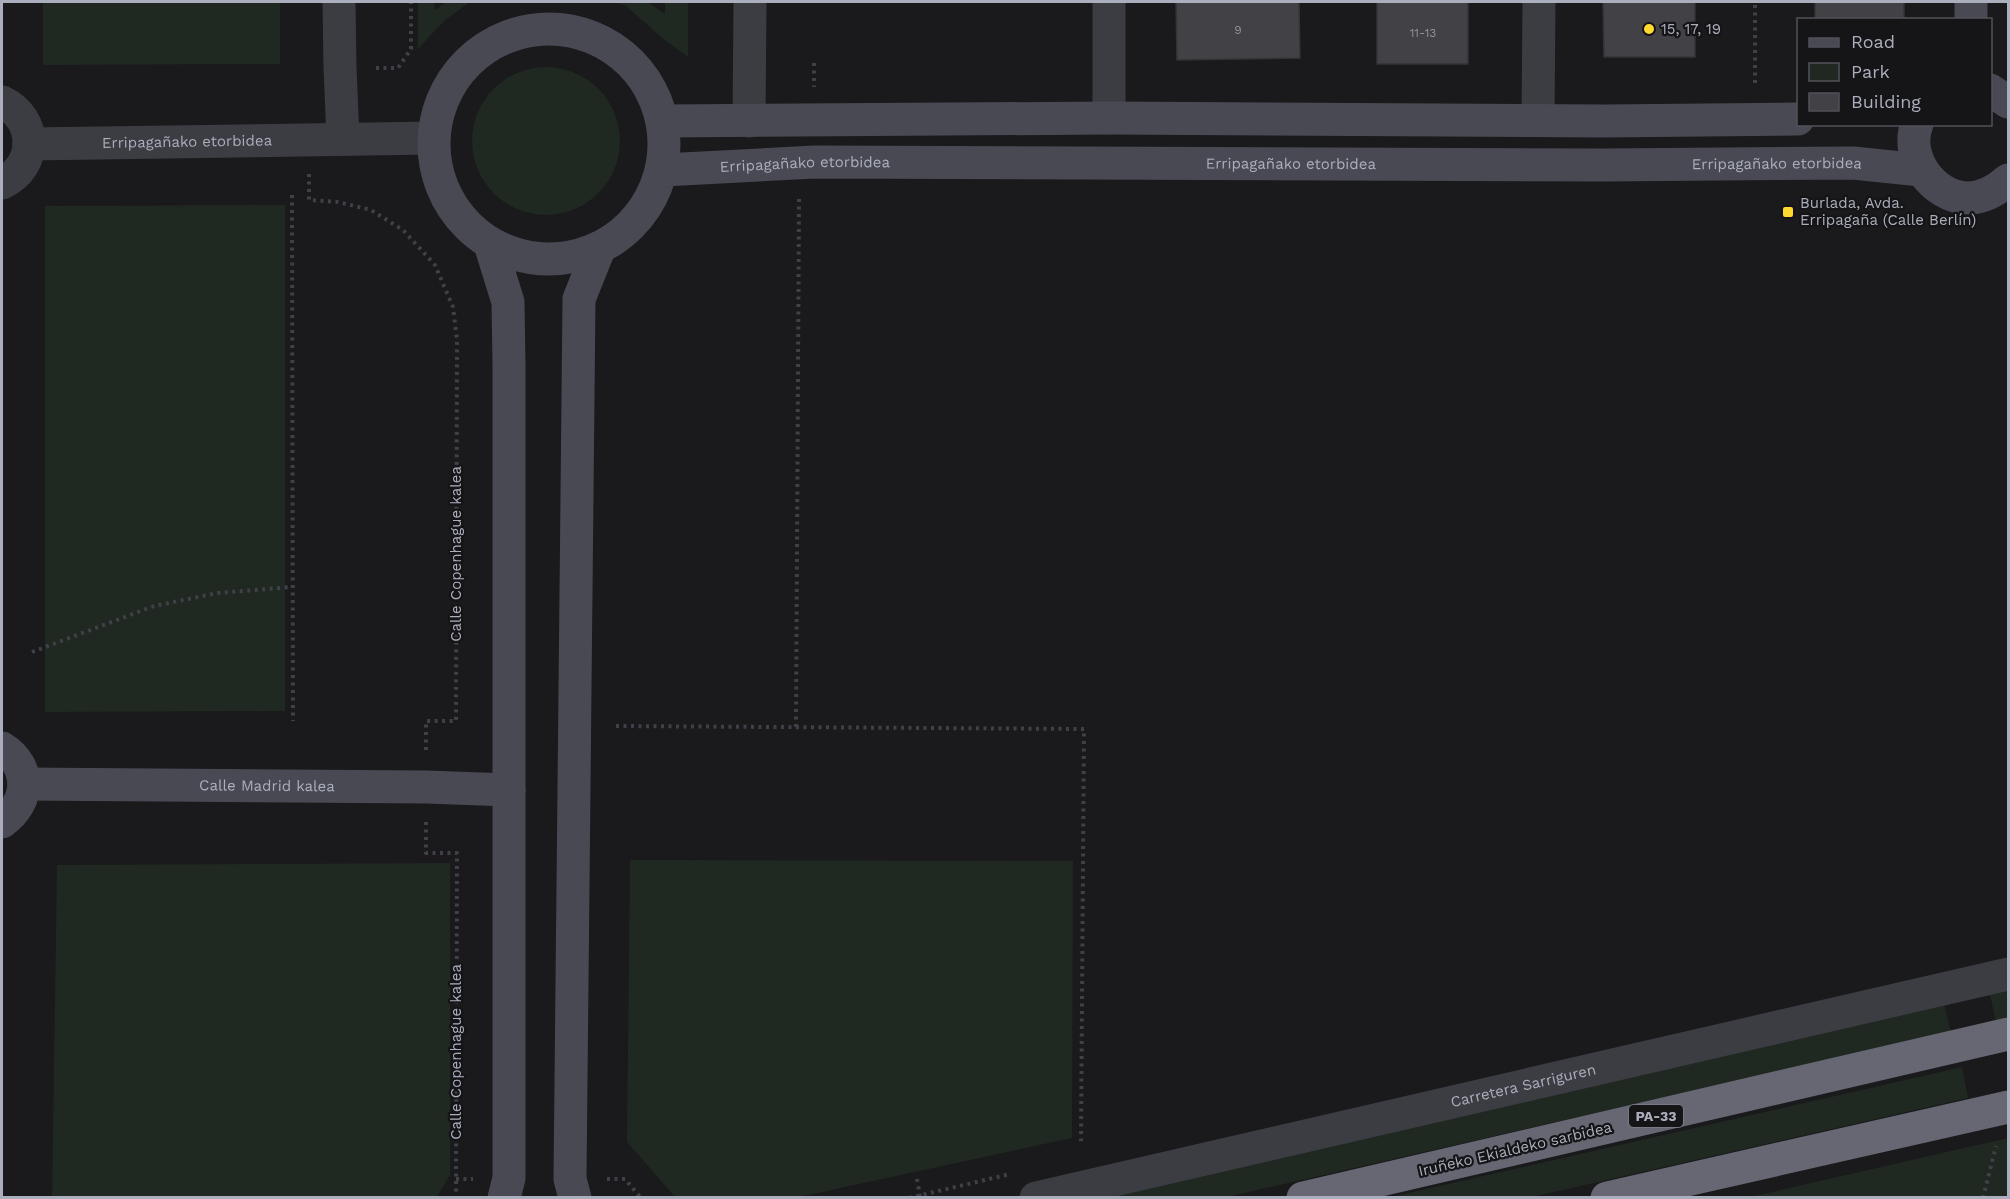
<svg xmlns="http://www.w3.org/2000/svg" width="2010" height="1199" viewBox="0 0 2010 1199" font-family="'Work Sans',sans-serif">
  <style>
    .green { fill: #1f2821 }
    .building { fill: #414146; stroke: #343338; stroke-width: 1.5 }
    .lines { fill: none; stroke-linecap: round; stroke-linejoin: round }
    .path { stroke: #404148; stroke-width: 4; stroke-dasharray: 3 4.5; stroke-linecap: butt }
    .street { stroke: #3c3c43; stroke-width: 33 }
    .secondary { stroke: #484952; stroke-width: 33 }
    .highway { stroke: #666773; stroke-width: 33 }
    .poi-dot { fill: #ffd92e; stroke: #151417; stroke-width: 2 }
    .labels { text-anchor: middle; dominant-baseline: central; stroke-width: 4.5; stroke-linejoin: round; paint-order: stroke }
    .number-label { font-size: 12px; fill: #90939e }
    .shield { fill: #151417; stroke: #7e808a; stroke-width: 1.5 }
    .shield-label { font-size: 14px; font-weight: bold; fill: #abaebc }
    .poi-label { font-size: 15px; fill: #abaebc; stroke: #151417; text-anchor: start }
    .street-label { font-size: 15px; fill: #abaebc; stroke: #151417 }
  </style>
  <rect width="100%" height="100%" fill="#1a191c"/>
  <path class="green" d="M43 2H280V64L43 65Z
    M418 2H434L435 10 446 2H470L444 21 418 49Z
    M615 2H648L665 14V2H688V57L662 38 626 6Z
    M472 141a74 74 0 1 1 148 0a74 74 0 1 1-148 0Z
    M285 205V711L45 712V206Z
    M630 860 1073 861 1072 1138 799 1197H675L627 1142Z
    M450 863V1175L437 1197H52L57 865Z
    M2008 991V1019L1996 1022 1990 995Z
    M1944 1004 1951 1032 1227 1197 1104 1198Z
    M1962 1067 1968 1098 1532 1197H1391Z
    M2008 1138V1197H1750Z"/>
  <path class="building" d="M1176 2H1299L1300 58 1177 60Z
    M1377 2H1468V64H1377Z
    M1603 2H1695V57H1604Z
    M1815 2H1904V20H1815Z"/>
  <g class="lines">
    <path class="path" d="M814 63V87
      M376 68H398L411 49V2
      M1755 83V2
      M309 174V200L338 202 371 210 403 230 435 265 453 307 457 340 456 721H426V752
      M292 195 293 721
      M32 652 154 606 218 593 292 587
      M616 726 1084 729 1081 1141
      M796 727 799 197
      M426 822V853H457L456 1198
      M456 1179H473
      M607 1179H625L641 1198
      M917 1179 920 1196
      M909 1198 1010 1174
      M1983 1198 1996 1146"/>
    <g class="street">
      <path d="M339 2 340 68 343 139"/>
      <path d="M2 102C38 119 38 166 2 183"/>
      <path d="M1109 118V2"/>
      <path d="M1538 120 1539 2"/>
      <path d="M749 121 750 2"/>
      <path id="s1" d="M29 144 433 138"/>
      <path id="s2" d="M1036 1198 2008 974"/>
    </g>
    <g class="secondary">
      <path d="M1971 2V20"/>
      <circle cx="549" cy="144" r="115"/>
      <path d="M1990 90 2008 102"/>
      <path d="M664 121 1109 118 1604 121 1798 119"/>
      <path d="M1917 124C1904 157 1933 197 1967 198 1983 198 1997 190 2008 180"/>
      <path id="s3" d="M663 170 815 162 1604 165 1853 163 1921 170"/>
      <path d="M490 244 508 302 509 365V1178L504 1198"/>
      <path d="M2 748C32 767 30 802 2 822"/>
      <path id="s4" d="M24 784 426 787 509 790"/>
      <path d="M575 1198 570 1179 579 299 599 249"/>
    </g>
    <path class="highway" d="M1303 1198 2008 1034
      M1607 1198 2008 1107"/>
  </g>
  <g class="poi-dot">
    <circle cx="1649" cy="29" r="6"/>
    <rect x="1782" y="206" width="12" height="12" rx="3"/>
  </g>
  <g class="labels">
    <g class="number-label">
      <text x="1238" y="30">9</text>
      <text x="1423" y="33">11-13</text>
    </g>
    <rect class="shield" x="1629" y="1105" width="54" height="22" rx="4.5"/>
    <g class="shield-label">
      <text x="1656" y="1116">PA-33</text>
    </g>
    <g class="poi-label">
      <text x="1661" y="29">15, 17, 19</text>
      <text x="1800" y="203">Burlada, Avda.<tspan x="1800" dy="17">Erripagaña (Calle Berlín)</tspan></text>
    </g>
    <g class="street-label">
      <text stroke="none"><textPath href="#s1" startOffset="158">Erripagañako etorbidea</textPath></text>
      <text stroke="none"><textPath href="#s3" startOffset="628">Erripagañako etorbidea</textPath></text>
      <text stroke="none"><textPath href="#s3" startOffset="142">Erripagañako etorbidea</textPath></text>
      <text stroke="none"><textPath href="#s3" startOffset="1114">Erripagañako etorbidea</textPath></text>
      <text transform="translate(456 554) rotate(-90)">Calle Copenhague kalea</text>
      <text stroke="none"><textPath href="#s4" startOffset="243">Calle Madrid kalea</textPath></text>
      <text transform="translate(456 1052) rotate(-90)">Calle Copenhague kalea</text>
      <text stroke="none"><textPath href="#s2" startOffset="500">Carretera Sarriguren</textPath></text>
      <text transform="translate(1515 1149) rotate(-13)">Iruñeko Ekialdeko sarbidea</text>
    </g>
  </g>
  <rect width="2010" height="1199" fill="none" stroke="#abaebc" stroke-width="6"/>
  <rect x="1797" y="18" width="195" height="108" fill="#151417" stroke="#515259" stroke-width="1.5"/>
  <rect x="1809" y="38" width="30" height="9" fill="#484952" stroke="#515259" stroke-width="1.5"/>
  <text x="1851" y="48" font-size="18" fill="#abaebc">Road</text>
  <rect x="1809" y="63" width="30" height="18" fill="#1f2821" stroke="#515259" stroke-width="1.5"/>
  <text x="1851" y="78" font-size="18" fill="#abaebc">Park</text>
  <rect x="1809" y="93" width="30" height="18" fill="#414146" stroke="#515259" stroke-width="1.5"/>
  <text x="1851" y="108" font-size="18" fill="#abaebc">Building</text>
</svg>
